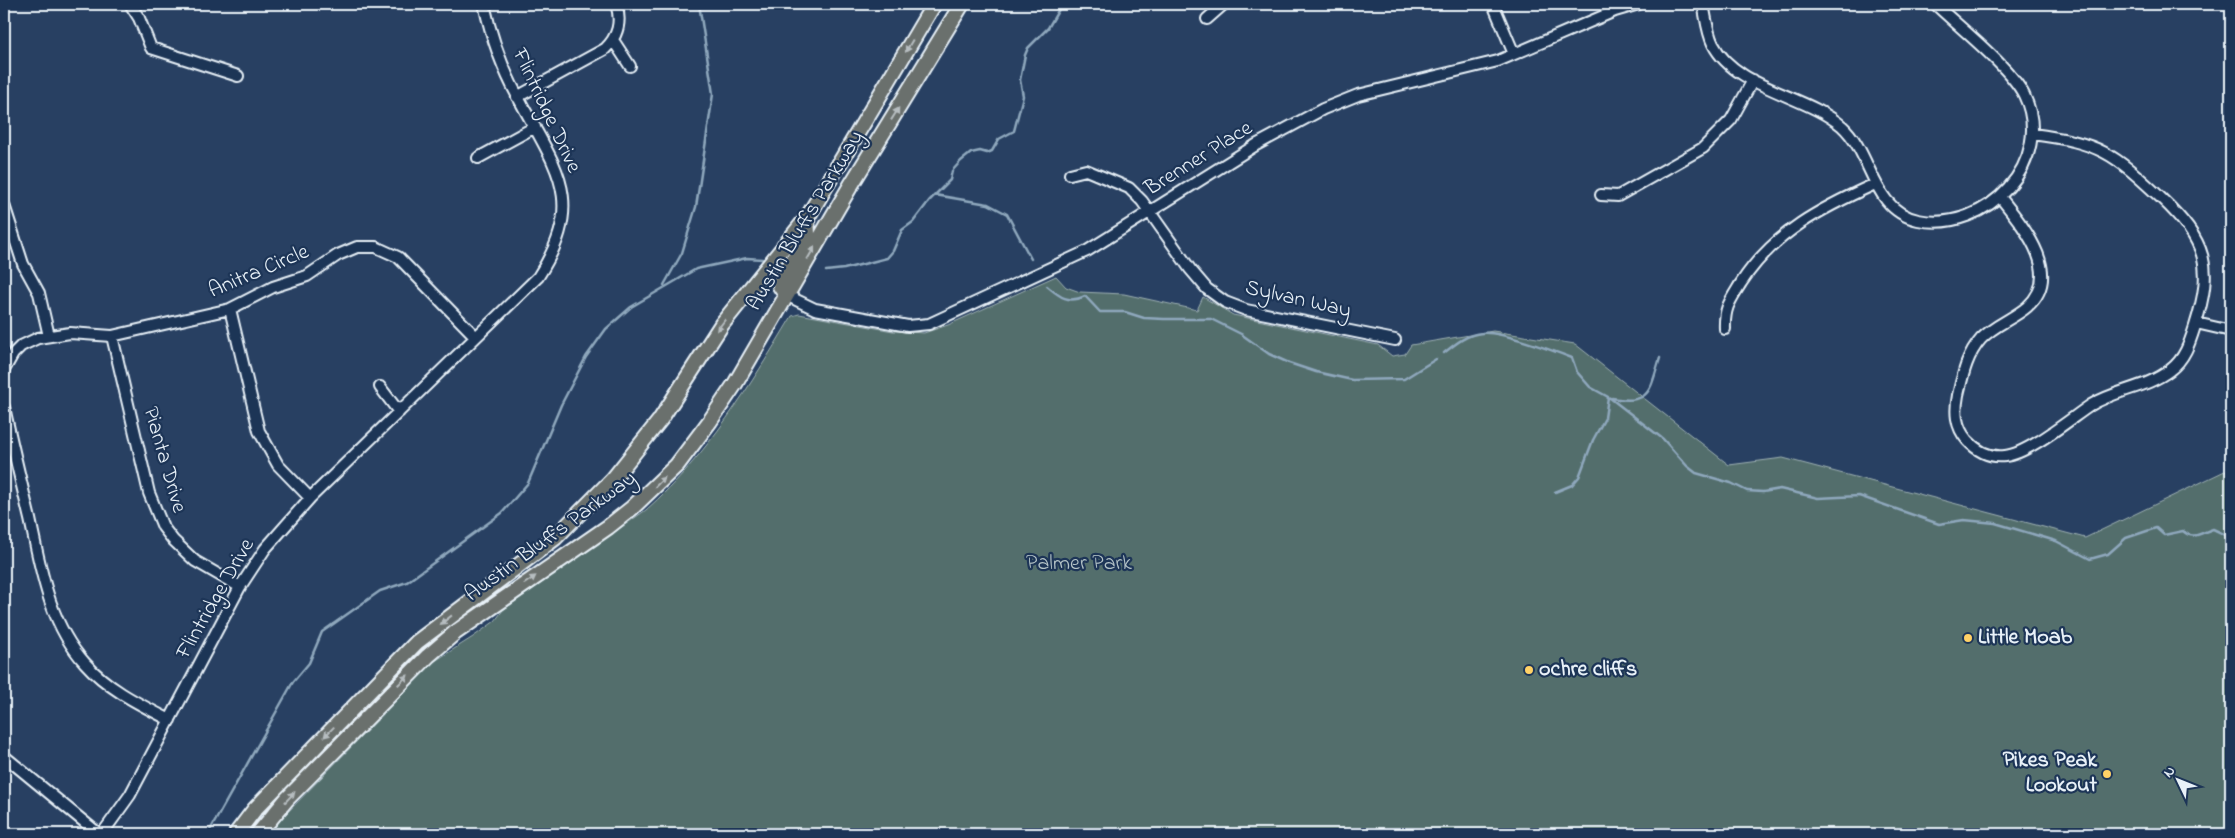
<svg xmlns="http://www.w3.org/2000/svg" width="2235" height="838" viewBox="0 0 2235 838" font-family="'Indie Flower',sans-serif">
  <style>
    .green { fill: #536e6c; stroke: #9eb0b2 }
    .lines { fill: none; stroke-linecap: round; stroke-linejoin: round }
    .stream { stroke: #8fa8bd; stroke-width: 2.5 }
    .minor-casing { stroke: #e8f1f8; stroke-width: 14 }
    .major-casing { stroke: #e8f1f8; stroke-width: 18 }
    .minor { stroke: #1d3557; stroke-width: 10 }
    .major { stroke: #6b706d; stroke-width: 14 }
    .oneway { fill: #b6bdc0 }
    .poi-dot { fill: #ffd166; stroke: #1d3557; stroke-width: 2 }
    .labels { text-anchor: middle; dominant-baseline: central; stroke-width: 4.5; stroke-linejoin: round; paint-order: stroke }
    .street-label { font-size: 22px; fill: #e8f1f8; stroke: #1d3557 }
    .park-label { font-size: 22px; fill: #b4c3c7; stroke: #1d3557 }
    .poi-label { font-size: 22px; font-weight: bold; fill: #e8f1f8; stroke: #1d3557; text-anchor: start }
  </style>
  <rect width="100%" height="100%" fill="#284062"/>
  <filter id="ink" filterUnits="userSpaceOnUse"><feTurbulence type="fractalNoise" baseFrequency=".02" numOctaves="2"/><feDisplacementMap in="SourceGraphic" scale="10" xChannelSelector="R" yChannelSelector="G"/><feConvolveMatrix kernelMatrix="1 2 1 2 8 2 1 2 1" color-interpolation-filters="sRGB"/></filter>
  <g filter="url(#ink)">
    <path class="green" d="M1056 276 1066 287 1080 292 1124 294 1197 310 1203 297 1233 315 1378 345 1392 356 1405 354 1411 345 1493 331 1575 344 1729 465 1783 458 2085 538 2231 468V834H269L284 816 435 661 473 637 495 621 503 610 646 510C708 455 750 386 792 316L799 314 893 331 924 333 948 325Z"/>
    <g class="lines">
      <path class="stream" d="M935 195 988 204 1007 214 1031 259
        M826 271 844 269 887 258 893 251 902 230 913 222 929 201 950 180 952 171 961 161 971 153 980 151 987 153 992 151 999 139 1014 131 1023 96 1020 80 1025 55 1028 48 1048 28 1062 4
        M664 285 682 253 696 207 713 94 699 4
        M1047 286C1060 297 1068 304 1085 296L1100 312H1125L1144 318 1164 319H1211L1241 334 1269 354 1289 363 1316 372 1352 380 1404 379 1436 359
        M1444 353C1455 344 1467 334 1482 333 1500 331 1554 351 1572 358L1577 372 1590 387 1610 398 1663 439 1687 466 1696 473 1731 483 1747 491 1763 492 1780 489 1818 498 1859 496 1939 524 1964 520 1995 523 2056 541 2090 559 2108 554 2126 538 2156 528 2164 535 2183 531C2194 541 2202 532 2213 529L2228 536 2231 533
        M1612 398C1651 406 1650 389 1660 358
        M1555 492 1572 485 1579 477 1593 440 1605 418 1608 397
        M208 834 293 682 309 663 322 632 380 591 407 582 502 513 528 483 561 405 586 357 606 329 631 307 696 269 747 258 762 259"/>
      <g class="minor-casing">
        <path id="minor" d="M130 4 139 18 151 48 238 76
          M1493 4 1514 54
          M1703 4C1706 17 1707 32 1713 44 1735 88 1806 95 1842 126 1873 154 1871 210 1918 220 1986 234 2056 161 2024 95 2010 67 1959 27 1935 4
          M1207 19 1224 4
          M613 40 630 66
          M517 97 605 49C618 36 622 22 616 4
          M478 158 535 127
          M1070 174 1086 170 1129 188 1142 201 1190 269 1207 289 1225 302 1246 310 1395 340
          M1601 195 1618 196 1703 148 1731 120 1753 80
          M2000 197C2022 225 2065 274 2027 307 2013 319 1994 325 1981 339 1967 355 1963 374 1958 395 1955 411 1955 426 1967 440 1977 451 1989 458 2005 456 2028 454 2070 419 2091 405 2115 390 2147 388 2170 370 2185 359 2190 342 2195 326 2214 266 2207 242 2161 198 2112 152 2100 143 2032 134
          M4 205 23 264 39 293 49 336
          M786 295 815 309 908 326 929 324 1087 251 1256 145 1323 109 1358 95 1498 61 1615 11 1639 4
          M230 309 259 431 278 465 310 498
          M2196 323 2231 331
          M1725 329C1724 308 1730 301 1741 283 1774 232 1822 208 1875 184
          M112 336 149 493 163 527 173 540 195 561 240 587
          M4 370 13 354 21 346 38 338 70 333 112 336 230 309 273 287 307 276 338 255 357 247H376L398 257 476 337
          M380 387 399 412
          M4 407C12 444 21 482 30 519 41 570 49 623 85 663 108 689 139 704 170 720
          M4 756 99 834
          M102 834 130 795 240 587 265 549 310 498 538 277C588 199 555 168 518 97 502 68 491 36 484 4"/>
      </g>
      <g class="major-casing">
        <path id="major" d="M786 295 780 286 781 280 808 234 807 218
          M236 834 255 809 417 642 555 538 613 479 660 420 722 324 807 218 934 4
          M258 834 287 799 428 656 456 632 608 527 632 508 677 465 710 421 735 384 851 185 962 4"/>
      </g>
      <use href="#minor" class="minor"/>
      <use href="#major" class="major"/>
    </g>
    <defs><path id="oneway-solid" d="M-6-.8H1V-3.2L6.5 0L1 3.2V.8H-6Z" transform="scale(1.25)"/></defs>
    <g class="oneway">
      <use href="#oneway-solid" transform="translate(909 46) rotate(120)"/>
      <use href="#oneway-solid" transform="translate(895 114) rotate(-58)"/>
      <use href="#oneway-solid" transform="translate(811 253) rotate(-60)"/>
      <use href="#oneway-solid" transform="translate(721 325) rotate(127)"/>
      <use href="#oneway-solid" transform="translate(660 482) rotate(-45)"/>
      <use href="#oneway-solid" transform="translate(530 580) rotate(-35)"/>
      <use href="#oneway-solid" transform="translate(446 620) rotate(142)"/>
      <use href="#oneway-solid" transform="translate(403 680) rotate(-45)"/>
      <use href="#oneway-solid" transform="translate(329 732) rotate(134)"/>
      <use href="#oneway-solid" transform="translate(290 797) rotate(-47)"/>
    </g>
  </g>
  <g class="poi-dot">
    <circle cx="1968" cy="638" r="5"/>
    <circle cx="1529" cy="670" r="5"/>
    <circle cx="2107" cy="774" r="5"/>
  </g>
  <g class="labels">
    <g class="street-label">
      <text transform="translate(546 111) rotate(65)">Flintridge Drive</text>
      <text transform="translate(1199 159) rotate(-32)">Brenner Place</text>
      <text transform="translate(806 221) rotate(-59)">Austin Bluffs Parkway</text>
      <text transform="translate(259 272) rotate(-23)">Anitra Circle</text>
      <text transform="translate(1298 300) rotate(13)">Sylvan Way</text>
      <text transform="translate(164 460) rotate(74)">Pianta Drive</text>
      <text transform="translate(551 537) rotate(-36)">Austin Bluffs Parkway</text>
      <text transform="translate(216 599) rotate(-60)">Flintridge Drive</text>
    </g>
    <g class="park-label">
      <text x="1079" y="564">Palmer Park</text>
    </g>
    <g class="poi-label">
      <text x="1978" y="638">Little Moab</text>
      <text x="1539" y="670">ochre cliffs</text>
      <text x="2097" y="761" text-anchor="end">Pikes Peak<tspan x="2097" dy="25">Lookout</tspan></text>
    </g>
  </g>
  <rect width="2235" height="838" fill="none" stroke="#1d3557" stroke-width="20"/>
  <rect x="10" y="10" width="2215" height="818" fill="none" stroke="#e8f1f8" stroke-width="2" filter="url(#ink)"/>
  <g transform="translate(2178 780) rotate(313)" stroke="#1d3557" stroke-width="4" paint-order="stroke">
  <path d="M0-4L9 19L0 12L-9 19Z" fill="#e8f1f8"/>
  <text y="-8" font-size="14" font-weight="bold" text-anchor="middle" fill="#e8f1f8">N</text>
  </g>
</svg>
